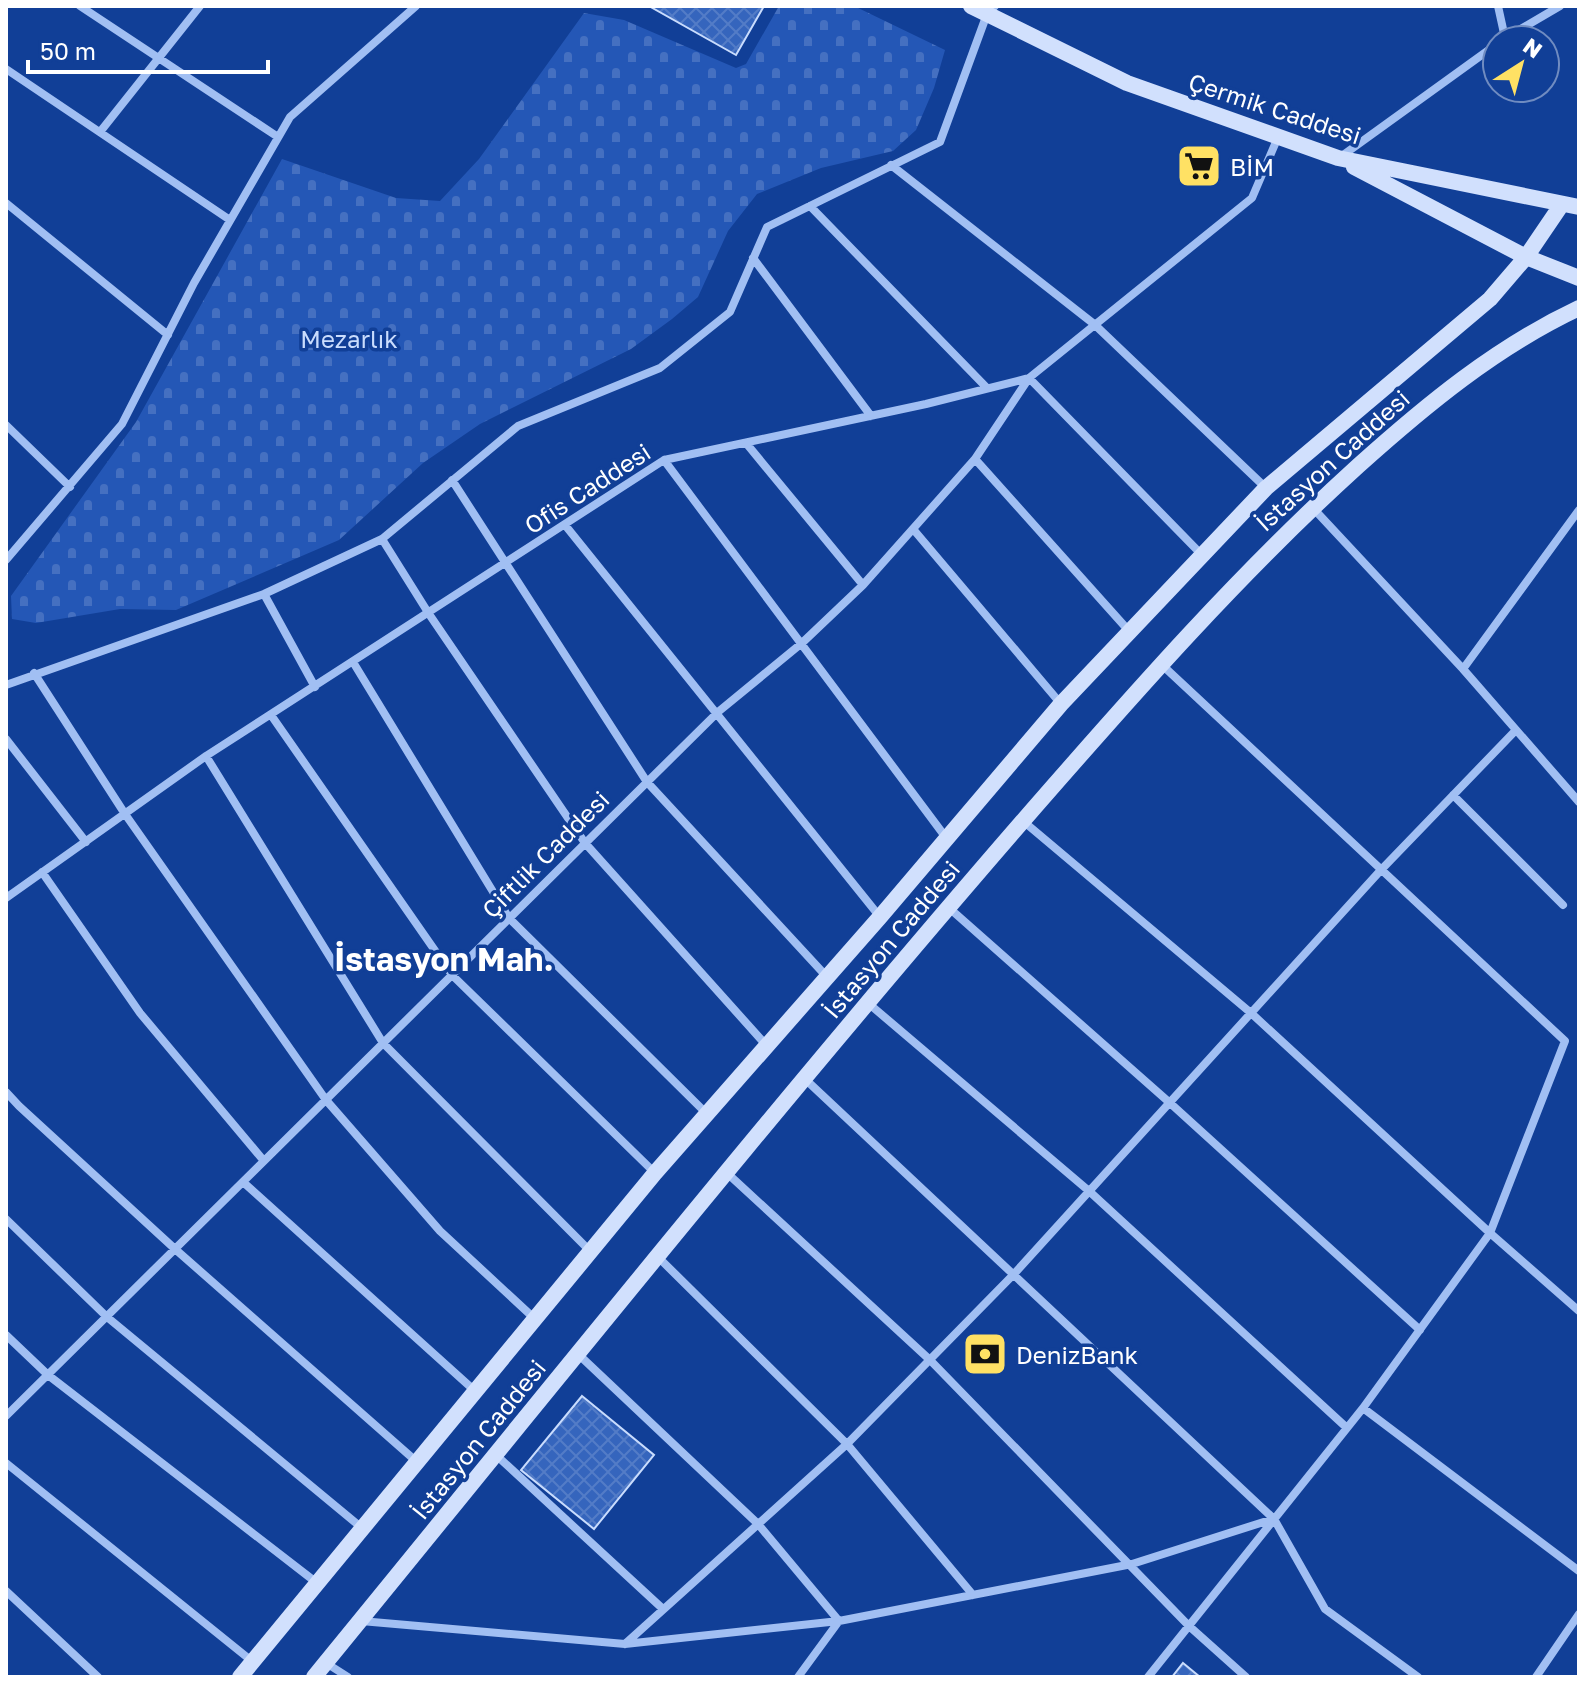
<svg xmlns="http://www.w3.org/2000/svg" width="1585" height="1683" viewBox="0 0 1585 1683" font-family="'Golos Text',sans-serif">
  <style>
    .cemetery { fill: url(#cemetery-stones) }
    .building { fill: url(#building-cross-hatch); stroke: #c9dcfd; stroke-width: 2 }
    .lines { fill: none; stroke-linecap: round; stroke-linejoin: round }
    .minor { stroke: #a1bff3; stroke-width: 8 }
    .secondary { stroke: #d1e0fd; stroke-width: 16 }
    .labels { text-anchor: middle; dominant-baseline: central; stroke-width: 7; stroke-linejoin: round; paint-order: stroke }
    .street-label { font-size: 24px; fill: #fff; stroke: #113f97 }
    .poi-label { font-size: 24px; fill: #fff; stroke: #113f97; text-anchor: start }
    .park-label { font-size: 24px; fill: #c9dcfd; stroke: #113f97 }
    .district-label { font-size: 32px; font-weight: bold; fill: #fff; stroke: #113f97 }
  </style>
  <defs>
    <pattern id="cemetery-stones" width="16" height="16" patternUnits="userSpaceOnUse" patternTransform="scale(2)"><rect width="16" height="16" fill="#2457b6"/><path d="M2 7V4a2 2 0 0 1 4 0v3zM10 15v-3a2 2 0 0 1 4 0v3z" fill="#4570c1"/></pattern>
    <pattern id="building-cross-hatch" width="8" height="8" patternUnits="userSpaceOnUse" patternTransform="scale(2)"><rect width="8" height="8" fill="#3565bd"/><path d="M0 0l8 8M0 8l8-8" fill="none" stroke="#537cc7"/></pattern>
  </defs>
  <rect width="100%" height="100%" fill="#113f97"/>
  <path class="cemetery" d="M779 6H854L945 50 934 88 916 130 893 151 821 168 757 194 728 231 698 297 672 319 631 349 480 424 423 463 339 540 176 610 120 609 36 623 12 619 11 596 136 422 282 159 396 198 440 201 479 159 584 13 624 20 736 68 746 64Z"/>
  <path class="building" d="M649 6H764L736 55Z
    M582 1396 654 1455 594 1529 521 1470Z
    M1183 1663 1200 1677H1172Z"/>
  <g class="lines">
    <path class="minor" d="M80 6 278 137
      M1498 6 1505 38
      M1502 40 1560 6
      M6 69 230 220
      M100 132 200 6
      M1339 158 1497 44
      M891 165 1094 324 1266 488
      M6 203 168 335
      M810 206 987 388
      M753 258 871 416
      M6 425 70 487
      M746 443 863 585
      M975 459 1129 631
      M664 460 947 839
      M452 480 647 782 827 977
      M1312 507 1463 669 1579 802
      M565 525 880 917
      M913 529 1061 704
      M382 539 429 614 585 843 766 1045
      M6 560 122 424 194 283 290 117 416 6
      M264 594 315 687
      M353 662 509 918 707 1114
      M1463 669 1579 510
      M34 673 125 814 326 1100 440 1231 535 1319
      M6 685 264 594 382 539 518 426 660 368 730 312 767 227 940 142 987 14 995 6
      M271 715 452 975 655 1173
      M6 739 86 842
      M206 756 383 1043 590 1251
      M1453 795 1563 905
      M1023 821 1251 1013 1490 1233 1579 1311
      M42 872 140 1013 264 1161
      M6 898 206 756 664 460 926 404 1029 378 1252 198 1278 137
      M948 907 1170 1103 1420 1330
      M868 1003 1089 1191 1347 1428
      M805 1079 1274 1519 1325 1609 1418 1677
      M6 1092 19 1106 175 1249 417 1462
      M727 1173 930 1360 1189 1626 1246 1677
      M243 1182 475 1391
      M6 1219 107 1317 362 1528
      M658 1257 847 1444 973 1595
      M6 1335 48 1375 317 1583
      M578 1354 758 1524 839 1621 798 1677
      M1363 1408 1579 1571
      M6 1416 718 712 802 643 863 585 975 459 1029 378 1201 554
      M496 1455 663 1609
      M6 1463 253 1662
      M6 1591 98 1677
      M361 1621 625 1644 839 1621 1132 1564 1273 1519
      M625 1644 847 1444 1014 1274 1380 871 1516 730
      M326 1663 348 1677
      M1148 1677 1363 1408 1490 1233 1565 1041 1161 664
      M1536 1677 1579 1614"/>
    <path class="secondary" d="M971 6 1127 83 1338 158 1579 207
      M1354 167 1526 257 1579 278
      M240 1677 655 1173 880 917 1061 704 1266 488 1490 299 1526 257 1562 204
      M314 1677C552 1386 788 1091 1035 807 1138 689 1241 572 1358 466 1426 405 1496 347 1579 308"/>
  </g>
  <defs>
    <g id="supermarket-square" transform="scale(2.3)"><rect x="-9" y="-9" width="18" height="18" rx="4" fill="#ffe164" stroke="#113f97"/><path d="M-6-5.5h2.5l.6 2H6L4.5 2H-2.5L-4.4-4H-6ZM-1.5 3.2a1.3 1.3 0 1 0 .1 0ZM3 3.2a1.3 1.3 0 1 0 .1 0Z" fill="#111"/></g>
    <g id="bank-square" transform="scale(2.3)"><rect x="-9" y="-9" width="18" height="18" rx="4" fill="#ffe164" stroke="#113f97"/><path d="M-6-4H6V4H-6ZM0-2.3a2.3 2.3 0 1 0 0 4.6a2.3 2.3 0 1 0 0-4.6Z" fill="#111"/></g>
  </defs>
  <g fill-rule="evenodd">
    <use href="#supermarket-square" x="1199" y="166"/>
    <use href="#bank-square" x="985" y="1354"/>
  </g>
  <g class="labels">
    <g class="street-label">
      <text transform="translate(1275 108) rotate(18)">Çermik Caddesi</text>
      <text transform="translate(1332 460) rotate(-42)">İstasyon Caddesi</text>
      <text transform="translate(587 488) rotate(-33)">Ofis Caddesi</text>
      <text transform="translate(545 854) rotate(-45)">Çiftlik Caddesi</text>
      <text transform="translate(891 939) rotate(-50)">İstasyon Caddesi</text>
      <text transform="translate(478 1439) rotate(-51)">İstasyon Caddesi</text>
    </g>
    <g class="poi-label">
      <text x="1230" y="166">BİM</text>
      <text x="1016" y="1354">DenizBank</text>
    </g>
    <g class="park-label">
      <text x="349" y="338">Mezarlık</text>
    </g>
    <g class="district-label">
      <text x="444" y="959">İstasyon Mah.</text>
    </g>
  </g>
  <rect width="1585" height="1683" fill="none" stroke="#ffffff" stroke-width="16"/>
  <g transform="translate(1521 64) rotate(36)"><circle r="38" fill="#113f97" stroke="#708cc1" stroke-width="2"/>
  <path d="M0-6L14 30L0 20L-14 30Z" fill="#ffe164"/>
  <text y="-12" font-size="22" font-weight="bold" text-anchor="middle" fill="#ffffff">N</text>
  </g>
  <path d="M28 60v12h240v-12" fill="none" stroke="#ffffff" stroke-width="4"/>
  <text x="40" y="60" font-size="24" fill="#ffffff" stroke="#113f97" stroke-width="6" paint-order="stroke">50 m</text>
</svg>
